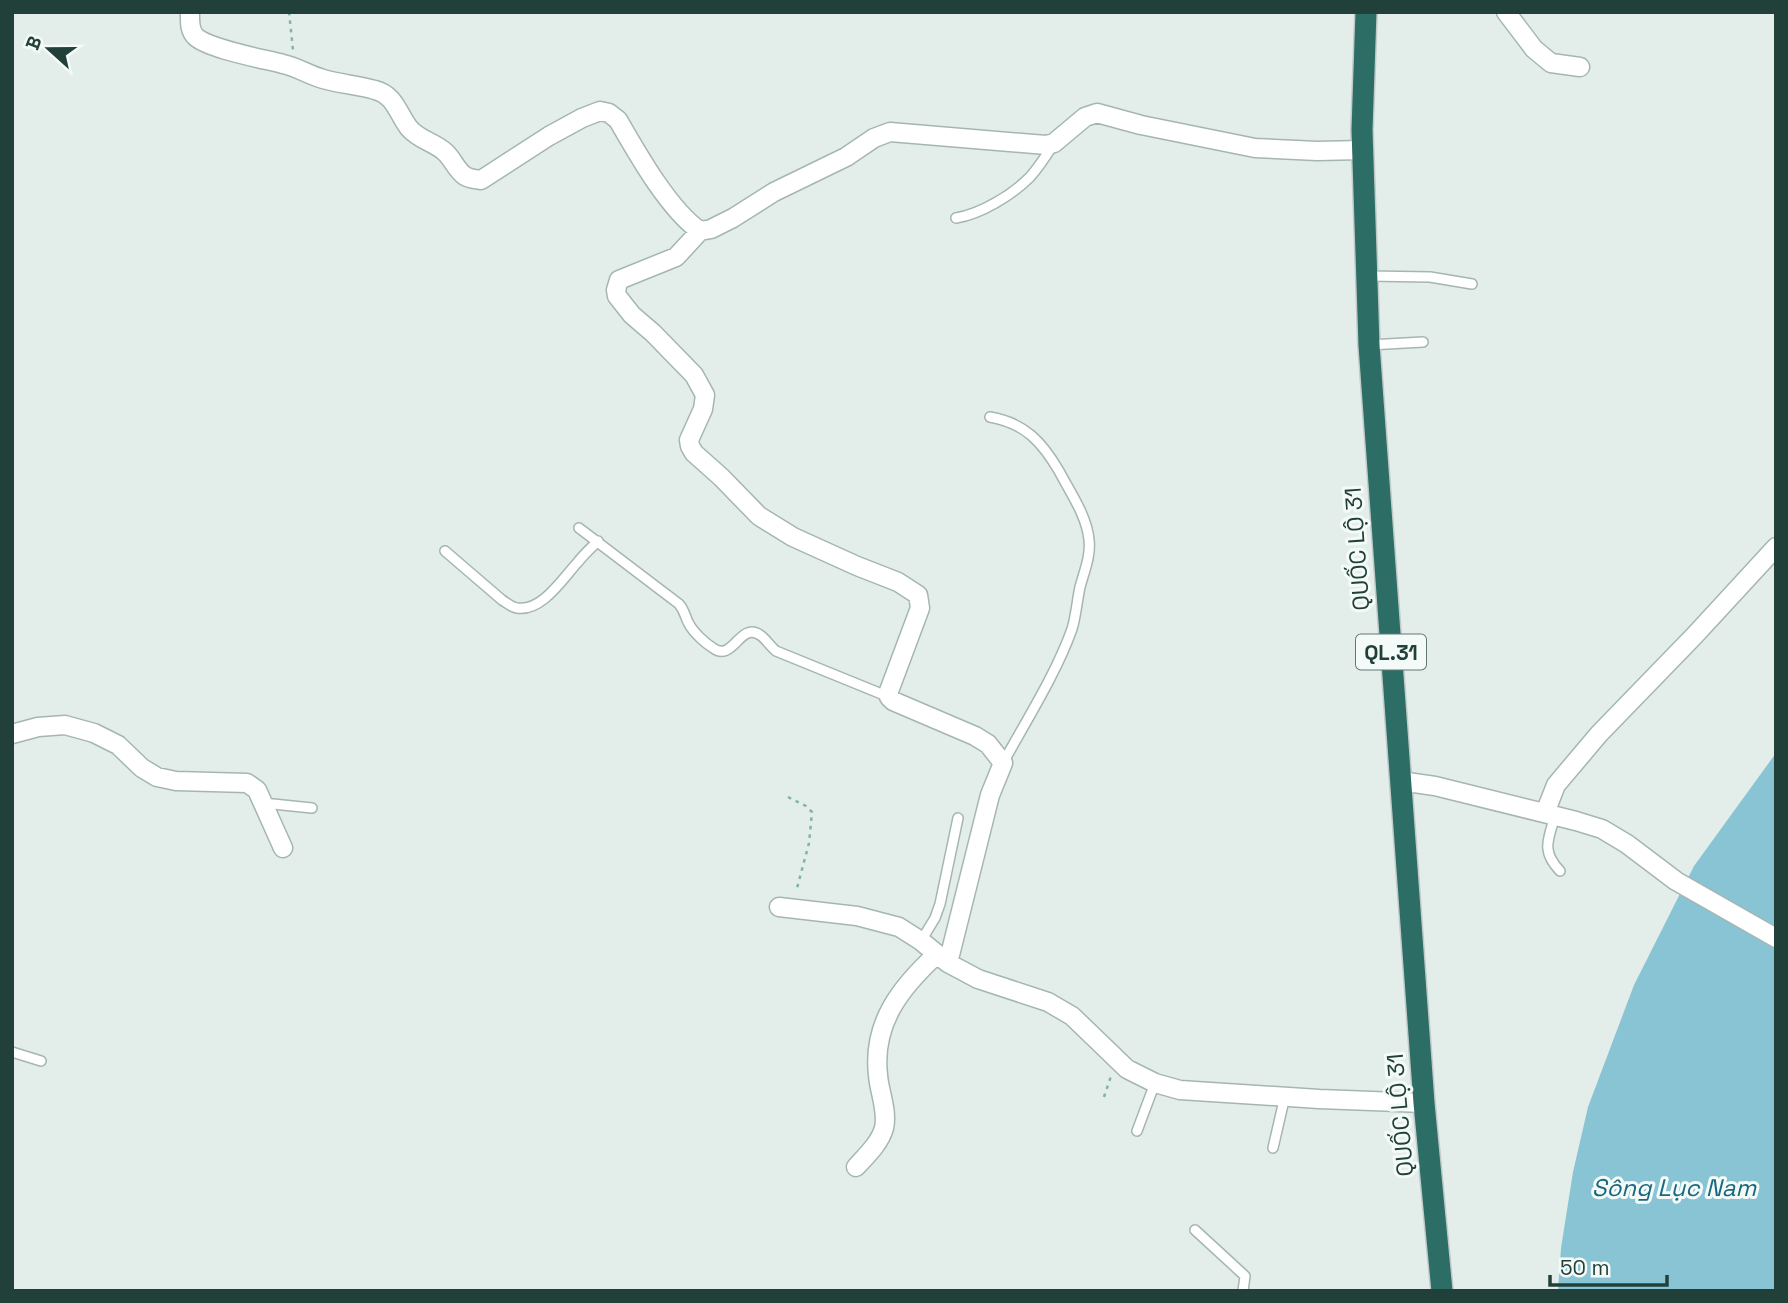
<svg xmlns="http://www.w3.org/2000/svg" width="1788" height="1303" viewBox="0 0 1788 1303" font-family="'Space Grotesk',sans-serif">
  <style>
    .water { fill: #89c4d5 }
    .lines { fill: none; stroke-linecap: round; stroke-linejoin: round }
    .lane-casing { stroke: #a5b6b2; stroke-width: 12 }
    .street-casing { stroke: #a5b6b2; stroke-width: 21 }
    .highway-casing { stroke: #c1cac8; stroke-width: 24 }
    .path { stroke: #82b3a7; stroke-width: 2.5; stroke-dasharray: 3.5 5; stroke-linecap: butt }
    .lane { stroke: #fff; stroke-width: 9 }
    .street { stroke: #fff; stroke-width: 18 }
    .highway { stroke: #2c6e65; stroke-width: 21 }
    .labels { text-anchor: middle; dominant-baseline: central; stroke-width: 6; stroke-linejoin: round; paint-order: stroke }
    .shield { fill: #f4faf7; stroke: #617873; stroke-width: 2 }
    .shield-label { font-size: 21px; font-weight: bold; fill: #22403a }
    .street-label { font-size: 23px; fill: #22403a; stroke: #f4faf7 }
    .water-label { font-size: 24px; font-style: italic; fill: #19687f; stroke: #f4faf7 }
  </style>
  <rect width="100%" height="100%" fill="#e3eeea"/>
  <path class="water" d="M1776 753V1291H1558L1561 1248 1573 1172 1588 1107 1634 985 1694 866Z"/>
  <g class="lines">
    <g class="lane-casing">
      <path id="lane" d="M956 218C981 214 1012 195 1030 177 1039 167 1046 156 1053 145
        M1368 276 1430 277 1472 284
        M1369 345 1423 342
        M990 417C1025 423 1042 442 1059 471 1070 492 1087 516 1089 540 1091 556 1084 572 1080 587 1077 601 1076 616 1072 629 1056 674 1026 721 1003 763
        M579 528 679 604C685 611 685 617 689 624 694 633 705 643 713 648 733 663 740 621 760 635 765 638 770 646 776 651L889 697
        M445 551 502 600C507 603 511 607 517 608 542 612 563 578 578 562 584 554 591 548 598 541
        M263 803 312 808
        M1555 816C1548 840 1541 851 1560 871
        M921 941 935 918 940 904 958 818
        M12 1052 41 1061
        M1137 1131 1155 1083
        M1273 1148 1285 1096
        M1195 1230 1245 1276 1243 1291"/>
    </g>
    <g class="street-casing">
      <path id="street" d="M190 12C190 21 189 31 196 37 209 49 264 59 283 64 297 67 309 75 323 79 340 84 358 85 375 90 395 95 398 114 409 128 419 140 434 142 445 152 453 159 456 170 465 176 470 179 476 179 481 180L549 136 582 118 600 111 609 113 618 120C637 153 669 210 700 231L711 229 733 218 774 192 846 157 874 138 890 132 1046 145 1054 143 1085 117 1097 113 1141 125 1255 148 1317 151 1363 150
        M1506 12 1534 49 1551 63 1580 67
        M700 231 676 257 619 280 616 290 617 296 632 315 653 333 694 375 705 395 703 409 689 440 690 446 694 453 721 477 759 516 793 537 857 566 898 582 918 595 920 608 889 691V697L893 701 975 736 988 744 1003 763 990 795 948 963
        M12 734 38 727 65 725 94 733 118 745 142 768 157 777 176 781 247 783 257 790 283 848
        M1400 781 1435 786 1576 821 1602 829 1627 844 1676 881 1776 938
        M1545 813 1556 785 1599 734 1695 635 1776 547
        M779 907 857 916 899 927 921 941 948 963 978 979 1048 1002 1072 1016 1127 1069 1155 1083 1180 1090 1319 1099 1424 1103
        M856 1167C866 1156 880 1143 884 1128 888 1111 879 1091 878 1075 872 1023 901 987 937 954"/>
    </g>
    <g class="highway-casing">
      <path id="highway" d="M1366 12 1362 130 1369 345 1424 1103 1442 1291"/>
    </g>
    <path class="path" d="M289 12 293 50
      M788 797 806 806 812 812 809 843 796 892
      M1104 1097 1111 1076"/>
    <use href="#lane" class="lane"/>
    <use href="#street" class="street"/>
    <use href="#highway" class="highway"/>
  </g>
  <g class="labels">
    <rect class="shield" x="1356" y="634.5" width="70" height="35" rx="5"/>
    <g class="shield-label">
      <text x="1391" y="652">QL.31</text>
    </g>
    <g class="street-label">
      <text transform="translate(1357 549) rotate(-94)">QUỐC LỘ 31</text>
      <text transform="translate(1400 1115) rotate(-95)">QUỐC LỘ 31</text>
    </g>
    <g class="water-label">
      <text x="1674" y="1187">Sông Lục Nam</text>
    </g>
  </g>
  <rect width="1788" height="1303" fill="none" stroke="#22403a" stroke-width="28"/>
  <g transform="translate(49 49) rotate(291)" stroke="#f4faf7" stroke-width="5" paint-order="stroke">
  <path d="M0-5L12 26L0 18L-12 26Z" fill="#22403a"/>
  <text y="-10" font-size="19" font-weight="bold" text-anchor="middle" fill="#22403a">B</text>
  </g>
  <path d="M1550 1275v10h117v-10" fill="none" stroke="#22403a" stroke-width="3.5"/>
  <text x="1560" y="1275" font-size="21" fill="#22403a" stroke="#f4faf7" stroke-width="5" paint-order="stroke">50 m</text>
</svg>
